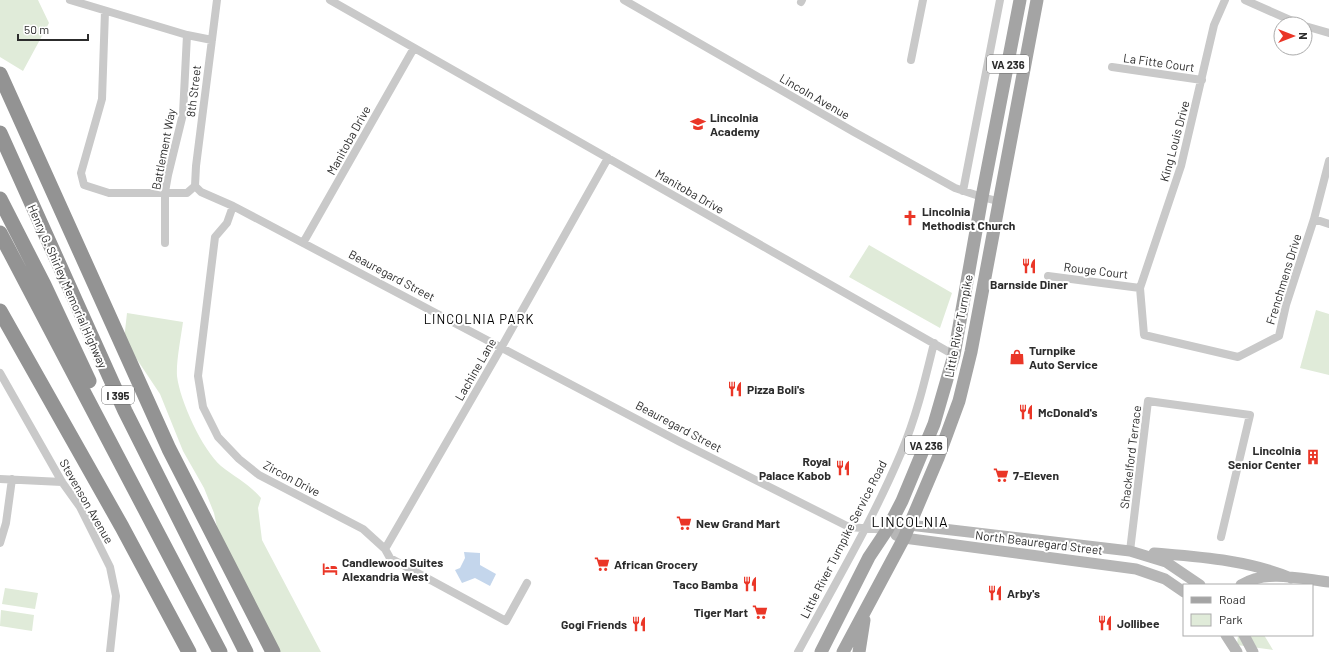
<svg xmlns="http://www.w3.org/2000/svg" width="1329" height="652" viewBox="0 0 1329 652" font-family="Barlow,sans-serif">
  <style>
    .green { fill: #e0ebd9 }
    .water { fill: #c4d6ec }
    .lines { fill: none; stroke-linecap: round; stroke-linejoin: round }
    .street { stroke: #c9c9c9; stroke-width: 8 }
    .secondary { stroke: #b6b6b6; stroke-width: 11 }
    .primary { stroke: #a4a4a4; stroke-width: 13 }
    .highway { stroke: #939393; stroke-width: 15 }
    .labels { text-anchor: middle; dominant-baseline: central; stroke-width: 4; stroke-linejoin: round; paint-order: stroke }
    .shield { fill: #fff; stroke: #6b6b6b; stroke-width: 1 }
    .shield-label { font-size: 11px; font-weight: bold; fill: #2c2c2c }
    .street-label { font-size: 12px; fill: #2c2c2c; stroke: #fff }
    .poi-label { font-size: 12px; font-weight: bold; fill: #2c2c2c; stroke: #fff; text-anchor: start }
    .neighbourhood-label { font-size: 13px; letter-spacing: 1px; fill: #000; stroke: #fff }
    .quarter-label { font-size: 14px; letter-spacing: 1px; fill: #000; stroke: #fff }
  </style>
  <rect width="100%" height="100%" fill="#fff"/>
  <path class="green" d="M0 0H38L49 23 23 71 0 57Z
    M869 245 952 293 940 328 849 277Z
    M1316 310 1329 314V375L1300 368Z
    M127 313 183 322C181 337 176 362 177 376 180 401 202 449 221 466 235 477 250 485 261 498L258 508 262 540 321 652H270L224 560 214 513 204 488 183 451 160 394 124 340Z
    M5 588 38 593 35 609 2 604Z
    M1 610 34 615 32 631 0 626Z
    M1238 635H1264L1273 650 1237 645Z"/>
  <path class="water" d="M464 552 480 553V565L496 574 490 586 475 578 462 583 455 570 460 568 465 558Z"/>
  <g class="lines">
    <path class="street" d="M70 0 187 35 212 40
      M330 0 954 355
      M624 0 854 132 955 188 982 197 1001 202
      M1225 0 1214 25 1181 166 1140 288 1144 335 1238 357 1279 336 1286 305 1314 219 1329 161
      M1245 0 1299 24
      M801 2 802 0
      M105 11 102 99 81 173 84 185 109 193H187L195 186
      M1305 26 1329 33
      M911 60 923 0
      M1112 67 1202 80
      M195 186 201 192 233 206 680 442 849 527 887 530
      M195 186 196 166 217 0
      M963 191 1000 0
      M233 206 227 223 215 237 198 376 203 407 218 437 239 459 259 475 363 529 385 549 390 558 506 621 527 583
      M1314 219 1329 224
      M165 243V192L168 175 183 114 187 35
      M303 243 414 48
      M1048 276 1140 288
      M0 373 62 482 80 507 110 567 116 596 110 652
      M0 479 62 482
      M0 543 6 523 12 479
      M385 549 501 348 608 158
      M1130 551 1148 401 1250 415 1221 537
      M798 652C833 587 872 522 901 453 916 418 925 380 934 343"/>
    <path class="secondary" d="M887 530 909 525 1130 551 1166 562 1200 585
      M896 535 904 538 1136 569 1165 579 1184 592
      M1154 553C1200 557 1248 560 1291 578
      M1241 585C1266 569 1302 579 1329 582
      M1226 635 1237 652
      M1244 635 1253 652"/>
    <path class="primary" d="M821 652 869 557 887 530 902 501 934 424 954 355 982 197 1020 0
      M843 652 904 538 938 458 959 401 971 352 1037 0
      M859 652 864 620"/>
    <path class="highway" d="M0 74 169 449 273 652
      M0 133 125 411 246 652
      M0 199 44 285 89 381
      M0 233 220 652
      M0 311 122 527 189 652"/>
  </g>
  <defs>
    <g id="school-bare" transform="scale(1.2)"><path d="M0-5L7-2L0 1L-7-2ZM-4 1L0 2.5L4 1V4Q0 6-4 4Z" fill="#ea3627" stroke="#fff" stroke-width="2.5" paint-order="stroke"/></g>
    <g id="church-bare" transform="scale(1.2)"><path d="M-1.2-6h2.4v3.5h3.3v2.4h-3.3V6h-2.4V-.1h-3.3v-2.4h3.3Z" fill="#ea3627" stroke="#fff" stroke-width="2.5" paint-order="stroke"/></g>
    <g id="restaurant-bare" transform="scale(1.2)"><path d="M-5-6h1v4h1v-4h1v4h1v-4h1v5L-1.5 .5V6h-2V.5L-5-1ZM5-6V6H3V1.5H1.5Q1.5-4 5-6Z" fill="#ea3627" stroke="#fff" stroke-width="2.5" paint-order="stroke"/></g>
    <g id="shop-bare" transform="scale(1.2)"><path d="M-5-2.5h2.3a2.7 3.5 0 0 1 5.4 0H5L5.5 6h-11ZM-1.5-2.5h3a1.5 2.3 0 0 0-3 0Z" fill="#ea3627" stroke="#fff" stroke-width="2.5" paint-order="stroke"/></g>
    <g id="building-bare" transform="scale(1.2)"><path d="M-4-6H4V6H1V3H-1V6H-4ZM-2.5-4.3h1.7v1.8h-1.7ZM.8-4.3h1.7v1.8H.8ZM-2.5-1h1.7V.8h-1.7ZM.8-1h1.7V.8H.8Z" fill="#ea3627" stroke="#fff" stroke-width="2.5" paint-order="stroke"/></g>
    <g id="supermarket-bare" transform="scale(1.2)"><path d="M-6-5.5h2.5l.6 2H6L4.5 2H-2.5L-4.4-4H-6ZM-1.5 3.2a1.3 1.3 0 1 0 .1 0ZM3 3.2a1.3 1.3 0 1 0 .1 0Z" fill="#ea3627" stroke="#fff" stroke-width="2.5" paint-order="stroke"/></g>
    <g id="hotel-bare" transform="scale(1.2)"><path d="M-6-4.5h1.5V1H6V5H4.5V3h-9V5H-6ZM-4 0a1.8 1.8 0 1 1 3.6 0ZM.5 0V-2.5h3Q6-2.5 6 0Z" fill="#ea3627" stroke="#fff" stroke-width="2.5" paint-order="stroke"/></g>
  </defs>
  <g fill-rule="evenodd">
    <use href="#school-bare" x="698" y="124"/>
    <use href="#church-bare" x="910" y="218"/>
    <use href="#restaurant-bare" x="1029" y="266"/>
    <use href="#shop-bare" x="1017" y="357"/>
    <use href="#restaurant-bare" x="735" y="389"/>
    <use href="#restaurant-bare" x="1026" y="412"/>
    <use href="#building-bare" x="1313" y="457"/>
    <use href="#restaurant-bare" x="843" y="468"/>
    <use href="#supermarket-bare" x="1001" y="475"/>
    <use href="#supermarket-bare" x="684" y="523"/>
    <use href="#supermarket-bare" x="602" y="564"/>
    <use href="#hotel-bare" x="330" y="569"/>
    <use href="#restaurant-bare" x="750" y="584"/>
    <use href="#restaurant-bare" x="995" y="593"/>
    <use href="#supermarket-bare" x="760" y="612"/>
    <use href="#restaurant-bare" x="1105" y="623"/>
    <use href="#restaurant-bare" x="639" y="624"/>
  </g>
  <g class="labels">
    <g class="shield">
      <rect x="987" y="55" width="42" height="18" rx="3"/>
      <rect x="102" y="386" width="32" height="18" rx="3"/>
      <rect x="905" y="436" width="42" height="18" rx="3"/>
    </g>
    <g class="shield-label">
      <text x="1008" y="64">VA 236</text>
      <text x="118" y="395">I 395</text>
      <text x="926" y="445">VA 236</text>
    </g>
    <g class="street-label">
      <text transform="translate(1159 62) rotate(8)">La Fitte Court</text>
      <text transform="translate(193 91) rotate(-83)">8th Street</text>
      <text transform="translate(815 96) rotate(30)">Lincoln Avenue</text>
      <text transform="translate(348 140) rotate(-61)">Manitoba Drive</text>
      <text transform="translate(1174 141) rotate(-75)">King Louis Drive</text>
      <text transform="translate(163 149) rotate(-79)">Battlement Way</text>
      <text transform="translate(690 191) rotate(30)">Manitoba Drive</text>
      <text transform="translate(1096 270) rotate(7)">Rouge Court</text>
      <text transform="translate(392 275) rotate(28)">Beauregard Street</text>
      <text transform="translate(1283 279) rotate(-73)">Frenchmens Drive</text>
      <text transform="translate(68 286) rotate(66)">Henry G. Shirley Memorial Highway</text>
      <text transform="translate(958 326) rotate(-79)">Little River Turnpike</text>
      <text transform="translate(475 369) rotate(-60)">Lachine Lane</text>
      <text transform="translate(679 426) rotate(28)">Beauregard Street</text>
      <text transform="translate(1130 457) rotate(-83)">Shackelford Terrace</text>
      <text transform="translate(292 478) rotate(28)">Zircon Drive</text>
      <text transform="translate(87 501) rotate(60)">Stevenson Avenue</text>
      <text transform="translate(843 539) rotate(-63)">Little River Turnpike Service Road</text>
      <text transform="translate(1039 542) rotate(7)">North Beauregard Street</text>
    </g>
    <g class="poi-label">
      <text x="710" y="117">Lincolnia<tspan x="710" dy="14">Academy</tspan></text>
      <text x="922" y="211">Lincolnia<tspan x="922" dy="14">Methodist Church</tspan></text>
      <text x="1029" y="284" text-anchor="middle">Barnside Diner</text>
      <text x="1029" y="350">Turnpike<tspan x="1029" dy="14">Auto Service</tspan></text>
      <text x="747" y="389">Pizza Boli's</text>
      <text x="1038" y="412">McDonald's</text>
      <text x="1301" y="450" text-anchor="end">Lincolnia<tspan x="1301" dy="14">Senior Center</tspan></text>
      <text x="831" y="461" text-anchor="end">Royal<tspan x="831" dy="14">Palace Kabob</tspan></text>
      <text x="1013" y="475">7-Eleven</text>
      <text x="696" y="523">New Grand Mart</text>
      <text x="342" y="562">Candlewood Suites<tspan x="342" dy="14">Alexandria West</tspan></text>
      <text x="614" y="564">African Grocery</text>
      <text x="738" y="584" text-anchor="end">Taco Bamba</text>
      <text x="1007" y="593">Arby's</text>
      <text x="748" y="612" text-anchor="end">Tiger Mart</text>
      <text x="1117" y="623">Jollibee</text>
      <text x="627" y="624" text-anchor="end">Gogi Friends</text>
    </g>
    <g class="neighbourhood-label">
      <text x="479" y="319">LINCOLNIA PARK</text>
    </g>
    <g class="quarter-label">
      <text x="910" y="521">LINCOLNIA</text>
    </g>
  </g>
  <rect x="1183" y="584" width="130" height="52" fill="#ffffff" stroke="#ababab"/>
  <rect x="1191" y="597" width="20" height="6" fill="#a4a4a4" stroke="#ababab"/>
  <text x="1219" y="604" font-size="12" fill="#2c2c2c">Road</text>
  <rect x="1191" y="614" width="20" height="12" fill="#e0ebd9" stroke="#ababab"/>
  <text x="1219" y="624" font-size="12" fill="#2c2c2c">Park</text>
  <g transform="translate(1293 36) rotate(90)"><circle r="19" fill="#ffffff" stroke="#ababab"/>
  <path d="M0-3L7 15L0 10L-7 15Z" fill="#ea3627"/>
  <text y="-6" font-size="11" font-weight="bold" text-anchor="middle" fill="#2c2c2c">N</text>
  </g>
  <path d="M18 34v6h70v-6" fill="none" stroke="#2c2c2c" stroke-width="2"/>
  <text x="24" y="34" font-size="12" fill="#2c2c2c" stroke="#ffffff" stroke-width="3" paint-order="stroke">50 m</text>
</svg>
